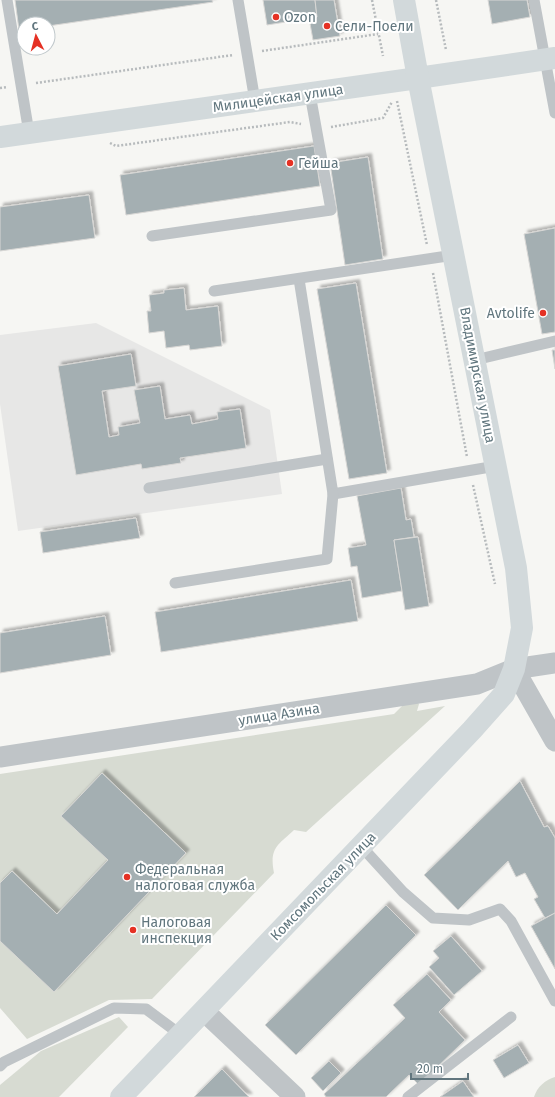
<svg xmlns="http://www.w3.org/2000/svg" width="555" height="1097" font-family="'Fira Sans',sans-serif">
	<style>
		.built { fill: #e7e7e6 }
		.green { fill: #d7dbd2 }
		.building { fill: #a4afb2; stroke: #d8d7d5; filter: url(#shadow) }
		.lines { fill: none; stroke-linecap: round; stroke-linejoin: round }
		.path { stroke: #b7bbbd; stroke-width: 2.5; stroke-dasharray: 2 2; stroke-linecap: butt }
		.lane { stroke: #bfc4c7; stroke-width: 11 }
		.street { stroke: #bfc4c7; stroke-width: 21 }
		.secondary { stroke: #d2d9db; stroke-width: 22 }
		.poi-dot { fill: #e53124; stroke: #fff; stroke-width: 1.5 }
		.labels { text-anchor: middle; stroke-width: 4; stroke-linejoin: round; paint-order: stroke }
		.poi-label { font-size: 14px; fill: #61767e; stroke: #fff; text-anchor: start }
		.street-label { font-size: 14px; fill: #61767e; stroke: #fff }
	</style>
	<defs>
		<filter id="shadow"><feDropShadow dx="3.5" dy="-3.5" stdDeviation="1" flood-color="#0004"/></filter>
	</defs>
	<rect width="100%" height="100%" fill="#f6f6f3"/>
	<polygon class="built" points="96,323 270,410 282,494 18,531 0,404 0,335"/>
	<g class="green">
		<path d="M408,700H416L419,704L417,711L445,706L306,832L294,830C278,845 269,848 274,873L152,999L109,1000L27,1039L0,1008V774L394,714Z"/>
		<polygon points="119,1017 128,1027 59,1097 0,1097 0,1085 41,1051"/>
		<path d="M555,1077V1097H534C537,1087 545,1080 555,1077Z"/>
	</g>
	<g class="building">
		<polygon points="15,0 212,0 213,2 48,26 48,24 24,24 24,29 19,30"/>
		<polygon points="263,0 315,0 317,17 267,25"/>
		<polygon points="315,0 334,0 340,36 313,40 309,18 317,17"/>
		<polygon points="488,0 527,0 530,17 492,24"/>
		<polygon points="314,146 320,186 126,215 120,175"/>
		<polygon points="368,157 383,259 345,265 330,163"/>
		<polygon points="89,195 95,238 0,251 0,207"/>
		<polygon points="555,228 555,332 542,334 524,234"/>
		<polygon points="356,283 387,473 349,479 317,289"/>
		<polygon points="184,288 186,310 218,306 222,346 190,350 189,345 166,348 164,331 149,333 147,311 151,311 149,295 164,293 164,290"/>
		<polygon points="552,350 555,350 555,369"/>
		<polygon points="131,354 136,386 102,391 109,437 119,435 118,427 140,423 134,390 160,386 165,419 190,415 192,424 218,419 217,412 240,409 246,448 180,458 181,463 142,469 141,464 76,475 58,366"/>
		<polygon points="401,488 406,520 411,519 414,537 394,540 402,591 362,598 357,566 351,567 348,548 366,545 357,496"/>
		<polygon points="136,518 140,538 43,553 40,532"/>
		<polygon points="418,537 429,606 405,610 394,540"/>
		<polygon points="351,580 358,621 161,652 155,612"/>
		<polygon points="105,616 111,655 0,673 0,633"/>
		<polygon points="102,773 186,853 54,992 0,941 0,883 12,871 57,914 108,860 61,816"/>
		<polygon points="520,781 544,827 548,826 555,838 555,913 545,918 534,899 538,897 525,873 516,877 508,861 458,910 424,875"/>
		<polygon points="386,905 416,935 296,1055 265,1025"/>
		<polygon points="555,913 555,969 531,926"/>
		<polygon points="451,936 482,971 454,995 429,967 439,958 433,951"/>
		<polygon points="427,974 451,1000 439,1012 465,1040 419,1085 409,1075 386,1097 326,1097 324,1094 405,1018 393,1005"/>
		<polygon points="518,1045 529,1063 504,1078 493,1060"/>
		<polygon points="329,1061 341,1073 323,1091 311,1078"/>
		<polygon points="222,1069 249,1097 194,1097"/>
		<polygon points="463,1081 474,1097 440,1097"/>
	</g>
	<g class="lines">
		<g class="path">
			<polyline points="372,0 383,56"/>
			<polyline points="436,0 446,50"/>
			<polyline points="262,51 378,34"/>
			<polyline points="36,83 233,55"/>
			<polyline points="0,88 7,87"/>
			<polyline points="397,101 427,245"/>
			<polyline points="331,127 383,118 392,102"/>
			<polyline points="110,143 116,146 290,122 301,124"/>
			<polyline points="433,273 467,457"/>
			<polyline points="473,485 495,584"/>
		</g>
		<g class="lane">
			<polyline points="7,0 29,133"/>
			<polyline points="238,0 255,101"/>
			<polyline points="534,0 555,113"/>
			<polyline points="152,236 331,210 310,94"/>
			<polyline points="299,279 333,494 496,466"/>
			<polyline points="214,291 454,255"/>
			<polyline points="475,360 555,341"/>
			<polyline points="149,488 327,459"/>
			<polyline points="175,583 327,559 333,494"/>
			<polyline points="361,846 403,892 433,918 469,920 500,909 511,921 555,1001"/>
			<polyline points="0,1066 4,1062 114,1008 146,1009 181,1035"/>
			<polyline points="408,1097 511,1017"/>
		</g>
		<g class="street">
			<polyline points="514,669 555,741"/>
			<polyline points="0,757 477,684 514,669 555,663"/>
			<polyline points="204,1011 295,1097"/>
		</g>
		<g class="secondary">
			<polyline points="0,137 418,78 555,58"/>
			<polyline points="121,1097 472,730 504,694 514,669 522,628 516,568 418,78 404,0"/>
		</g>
	</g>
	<g class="poi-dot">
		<circle cx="276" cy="17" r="4"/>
		<circle cx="327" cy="26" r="4"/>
		<circle cx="290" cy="163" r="4"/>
		<circle cx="543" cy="313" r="4"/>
		<circle cx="127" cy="877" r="4"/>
		<circle cx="133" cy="930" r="4"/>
	</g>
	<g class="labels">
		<g class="poi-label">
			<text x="284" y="22">Ozon</text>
			<text x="335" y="31">Сели-Поели</text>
			<text x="298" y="168">Гейша</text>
			<text x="535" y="318" text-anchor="end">Avtolife</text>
			<text x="135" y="874">Федеральная<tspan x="135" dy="16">налоговая служба</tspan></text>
			<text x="141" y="927">Налоговая<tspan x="141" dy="16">инспекция</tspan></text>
		</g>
		<g class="street-label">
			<text transform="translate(278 98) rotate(-8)" y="5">Милицейская улица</text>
			<text transform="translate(478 375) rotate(79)" y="5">Владимирская улица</text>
			<text transform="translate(279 714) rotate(-9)" y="5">улица Азина</text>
			<text transform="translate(323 886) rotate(-46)" y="5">Комсомольская улица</text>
		</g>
	</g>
	<g transform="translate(36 36) rotate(354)"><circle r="19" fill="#ffffff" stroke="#c0c8cb"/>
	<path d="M0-3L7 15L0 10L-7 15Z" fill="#e53124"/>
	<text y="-6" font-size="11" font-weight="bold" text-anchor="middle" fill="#61767e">С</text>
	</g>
	<path d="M411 1073v6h57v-6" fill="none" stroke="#61767e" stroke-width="2"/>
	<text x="417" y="1073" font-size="12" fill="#61767e" stroke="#ffffff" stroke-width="3" paint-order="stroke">20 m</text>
</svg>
